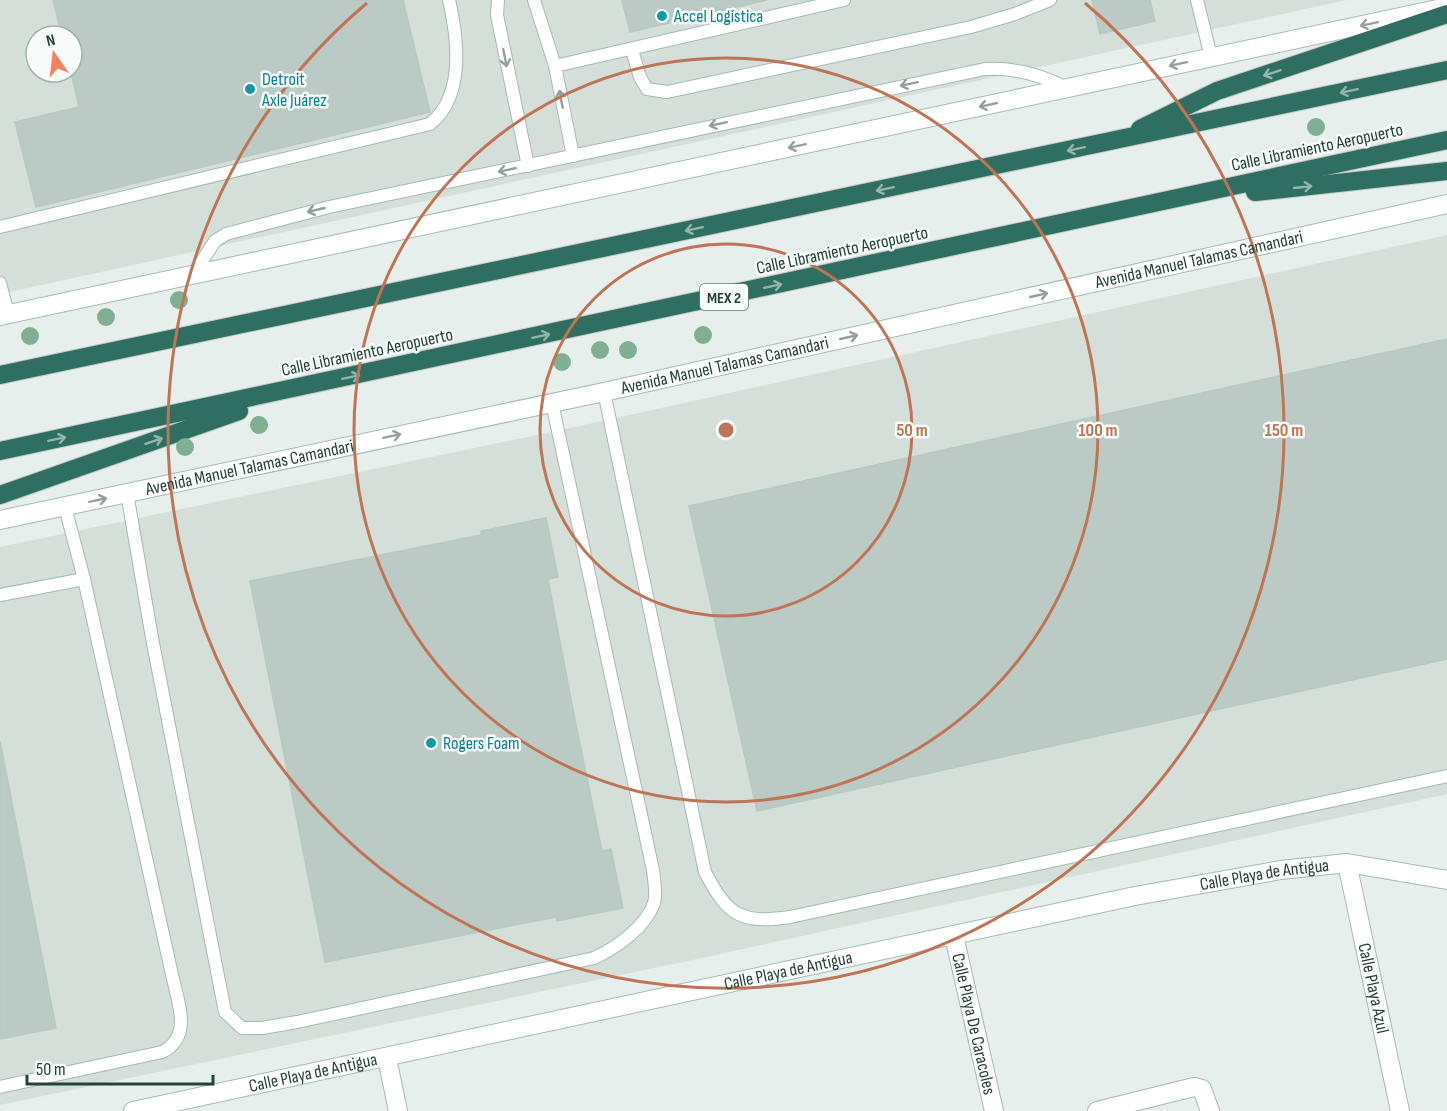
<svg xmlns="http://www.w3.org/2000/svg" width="1447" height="1111" font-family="'Sofia Sans Condensed',sans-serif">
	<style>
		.built { fill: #d4dfda; fill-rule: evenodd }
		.building { fill: #bbcac4; stroke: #b8c9c2; stroke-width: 1.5 }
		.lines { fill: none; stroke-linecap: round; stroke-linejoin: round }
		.lane-casing { stroke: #a8b8b2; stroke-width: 14 }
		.street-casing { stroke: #a8b8b2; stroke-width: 20 }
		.secondary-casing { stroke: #a4bbb3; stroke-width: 20 }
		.highway-casing { stroke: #c2cac8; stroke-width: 20 }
		.lane { stroke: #fff; stroke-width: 12 }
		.street { stroke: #fff; stroke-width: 18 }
		.secondary { stroke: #fff; stroke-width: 18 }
		.highway { stroke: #2f6f62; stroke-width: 18 }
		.tree { fill: #80af93 }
		.oneway { stroke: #92a09c }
		.oneway2 { stroke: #93b5ae }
		.ring { fill: none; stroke: #c07456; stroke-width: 3 }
		.culture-dot { fill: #0f9aa8; stroke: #f7fbf9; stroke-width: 2 }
		.labels { text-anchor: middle; stroke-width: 5; stroke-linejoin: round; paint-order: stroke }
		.shield { fill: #f7fbf9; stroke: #637a73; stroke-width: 1.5 }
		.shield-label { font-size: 16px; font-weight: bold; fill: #24423a }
		.culture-label { font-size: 18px; fill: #0d838f; stroke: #f7fbf9; text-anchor: start }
		.street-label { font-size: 18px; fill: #24423a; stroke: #f7fbf9 }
		.centre { fill: #c07456; stroke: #f7fbf9; stroke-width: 3 }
		.ring-label { font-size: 18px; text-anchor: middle; font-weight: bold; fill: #c07456; stroke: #f7fbf9; stroke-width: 5; stroke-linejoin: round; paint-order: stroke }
	</style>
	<rect width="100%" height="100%" fill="#e6efeb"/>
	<g class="built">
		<path d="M0,0H1347L0,294ZM36,36H72V72H36Z"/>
		<polygon points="1447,235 1447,794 702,958 0,1105 0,547 584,425"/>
	</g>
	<g class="building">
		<polygon points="53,0 403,0 430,112 36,207 15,122 79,107 71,72 72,36 62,36"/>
		<polygon points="622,0 767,0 630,32"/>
		<polygon points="1092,0 1150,0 1155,21 1100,34"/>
		<polygon points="1447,339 1447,659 757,811 689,506"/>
		<polygon points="546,518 558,577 548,579 574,715 602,851 611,849 623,908 557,921 556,917 325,962 250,581 481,535 481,531"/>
		<polygon points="0,741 56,1028 0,1039"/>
	</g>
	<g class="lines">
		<defs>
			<g id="lane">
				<polyline points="498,0 497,15 528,166"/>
				<polyline points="534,0 555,66 573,156"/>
				<polyline points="1197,0 1211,57"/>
				<polyline points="632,50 640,77 647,89 667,92 971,27 1015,14 1050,0"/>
				<polyline points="555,66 844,0"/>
				<path d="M0,227L430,124C465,96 458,39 449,0"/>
				<path d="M193,275L215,241L226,234L329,207L985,69C1015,67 1041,75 1067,88"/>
				<polyline points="0,283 8,314"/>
				<path d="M604,392L705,872C728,916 741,924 790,917L1447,776"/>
				<path d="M127,493L152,638L225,1012L242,1028H262L297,1022L594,958C616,948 646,927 654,903C657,893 654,881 653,870L552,403"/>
				<polyline points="0,595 84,579"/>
				<path d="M0,1087L162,1052C192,1037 179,1005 173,979L84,579L65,507"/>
			</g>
			<g id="street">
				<path id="s1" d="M1347,863L1400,1111"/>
				<path id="s2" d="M954,936L994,1111"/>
				<polyline points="387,1058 398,1111"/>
				<polyline points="1097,1111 1194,1087 1202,1089 1210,1111"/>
			</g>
			<g id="secondary">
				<polyline points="0,316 1447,7"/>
				<path id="s3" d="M0,520L604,392L1447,204"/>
				<path id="s4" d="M133,1111L1135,896L1281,870L1347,863L1447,880"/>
			</g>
			<g id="highway">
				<polyline points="1140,129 1217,91 1447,14"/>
				<polyline points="1255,192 1447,171"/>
				<polyline points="0,375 1447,70"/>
				<polyline points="0,451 1447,140"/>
				<polyline points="0,495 239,411"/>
			</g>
		</defs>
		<use href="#lane" class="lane-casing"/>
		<use href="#street" class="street-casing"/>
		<use href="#secondary" class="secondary-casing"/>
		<use href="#highway" class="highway-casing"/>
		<use href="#lane" class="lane"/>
		<use href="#street" class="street"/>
		<use href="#secondary" class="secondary"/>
		<use href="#highway" class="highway"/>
	</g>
	<g class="tree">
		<circle cx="1316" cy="127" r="9"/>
		<circle cx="179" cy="300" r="9"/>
		<circle cx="106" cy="317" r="9"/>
		<circle cx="703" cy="335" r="9"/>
		<circle cx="30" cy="336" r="9"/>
		<circle cx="600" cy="350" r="9"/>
		<circle cx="628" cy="350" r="9"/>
		<circle cx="562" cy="362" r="9"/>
		<circle cx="259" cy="425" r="9"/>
		<circle cx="185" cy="447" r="9"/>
	</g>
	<defs><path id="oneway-shaft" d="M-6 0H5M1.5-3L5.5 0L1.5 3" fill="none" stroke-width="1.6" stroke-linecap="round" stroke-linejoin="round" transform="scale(1.5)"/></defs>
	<g class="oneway">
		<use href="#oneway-shaft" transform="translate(1369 24) rotate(168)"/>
		<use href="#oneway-shaft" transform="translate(505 58) rotate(79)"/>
		<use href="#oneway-shaft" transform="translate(1178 64) rotate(168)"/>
		<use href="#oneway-shaft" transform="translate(909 84) rotate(168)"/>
		<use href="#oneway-shaft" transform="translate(561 99) rotate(-101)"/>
		<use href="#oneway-shaft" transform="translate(988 105) rotate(168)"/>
		<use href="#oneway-shaft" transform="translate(718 124) rotate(168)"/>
		<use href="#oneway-shaft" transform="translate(797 146) rotate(168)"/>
		<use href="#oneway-shaft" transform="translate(507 170) rotate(168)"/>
		<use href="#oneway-shaft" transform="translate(316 210) rotate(167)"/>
		<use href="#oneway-shaft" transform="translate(1039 295) rotate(-13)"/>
		<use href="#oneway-shaft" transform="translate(849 337) rotate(-13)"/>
		<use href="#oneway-shaft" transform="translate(392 436) rotate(-12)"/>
		<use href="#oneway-shaft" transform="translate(98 500) rotate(-12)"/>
	</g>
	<g class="oneway2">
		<use href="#oneway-shaft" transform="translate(1272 73) rotate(161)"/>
		<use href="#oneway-shaft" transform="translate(1349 91) rotate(168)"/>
		<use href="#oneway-shaft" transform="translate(1076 149) rotate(168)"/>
		<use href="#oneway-shaft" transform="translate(1303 187) rotate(-6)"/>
		<use href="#oneway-shaft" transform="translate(885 189) rotate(168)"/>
		<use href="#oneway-shaft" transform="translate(694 229) rotate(168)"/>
		<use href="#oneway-shaft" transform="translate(773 286) rotate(-12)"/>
		<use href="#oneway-shaft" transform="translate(541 336) rotate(-12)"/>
		<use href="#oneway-shaft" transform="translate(351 377) rotate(-12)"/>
		<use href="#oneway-shaft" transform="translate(57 439) rotate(-12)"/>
		<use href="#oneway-shaft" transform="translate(154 441) rotate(-19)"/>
	</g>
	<g class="ring">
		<circle cx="726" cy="430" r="186"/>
		<circle cx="726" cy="430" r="372"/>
		<path d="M1085 3A558 558 0 1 1 367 3"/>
	</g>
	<g class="culture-dot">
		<circle cx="662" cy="16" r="6"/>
		<circle cx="250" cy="89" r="6"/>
		<circle cx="431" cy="743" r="6"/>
	</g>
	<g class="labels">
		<rect class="shield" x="700" y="284" width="48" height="26" rx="4.5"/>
		<g class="shield-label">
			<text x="724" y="303">MEX 2</text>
		</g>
		<g class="culture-label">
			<text x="674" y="22">Accel Logística</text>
			<text x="262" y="85">Detroit<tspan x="262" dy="21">Axle Juárez</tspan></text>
			<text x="443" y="749">Rogers Foam</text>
		</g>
		<g class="street-label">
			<text transform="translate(1317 147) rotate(-12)" y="6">Calle Libramiento Aeropuerto</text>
			<text transform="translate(842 250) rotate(-12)" y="6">Calle Libramiento Aeropuerto</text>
			<text dy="6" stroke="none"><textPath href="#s3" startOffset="1227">Avenida Manuel Talamas Camandari</textPath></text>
			<text transform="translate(367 352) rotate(-12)" y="6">Calle Libramiento Aeropuerto</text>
			<text dy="6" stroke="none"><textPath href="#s3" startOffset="741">Avenida Manuel Talamas Camandari</textPath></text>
			<text dy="6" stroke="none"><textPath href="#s3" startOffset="255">Avenida Manuel Talamas Camandari</textPath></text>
			<text dy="6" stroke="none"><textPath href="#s4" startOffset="1156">Calle Playa de Antigua</textPath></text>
			<text dy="6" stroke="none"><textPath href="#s4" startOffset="670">Calle Playa de Antigua</textPath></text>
			<text dy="6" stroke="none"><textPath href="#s1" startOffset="128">Calle Playa Azul</textPath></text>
			<text dy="6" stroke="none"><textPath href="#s2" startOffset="90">Calle Playa De Caracoles</textPath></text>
			<text dy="6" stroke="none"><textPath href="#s4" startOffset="184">Calle Playa de Antigua</textPath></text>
		</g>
	</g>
	<circle cx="726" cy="430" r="9" class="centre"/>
	<g class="ring-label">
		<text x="912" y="436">50 m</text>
		<text x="1098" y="436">100 m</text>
		<text x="1284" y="436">150 m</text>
	</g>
	<g transform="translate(54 54) rotate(346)"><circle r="28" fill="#f7fbf9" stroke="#a3b1ad" stroke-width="1.5"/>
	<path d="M0-4.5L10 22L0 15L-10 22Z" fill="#f4845f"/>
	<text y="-9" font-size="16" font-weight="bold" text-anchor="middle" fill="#24423a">N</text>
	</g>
	<path d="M27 1075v9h186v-9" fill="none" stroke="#24423a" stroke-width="3"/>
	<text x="36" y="1075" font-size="18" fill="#24423a" stroke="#f7fbf9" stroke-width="4.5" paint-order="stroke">50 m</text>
</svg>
